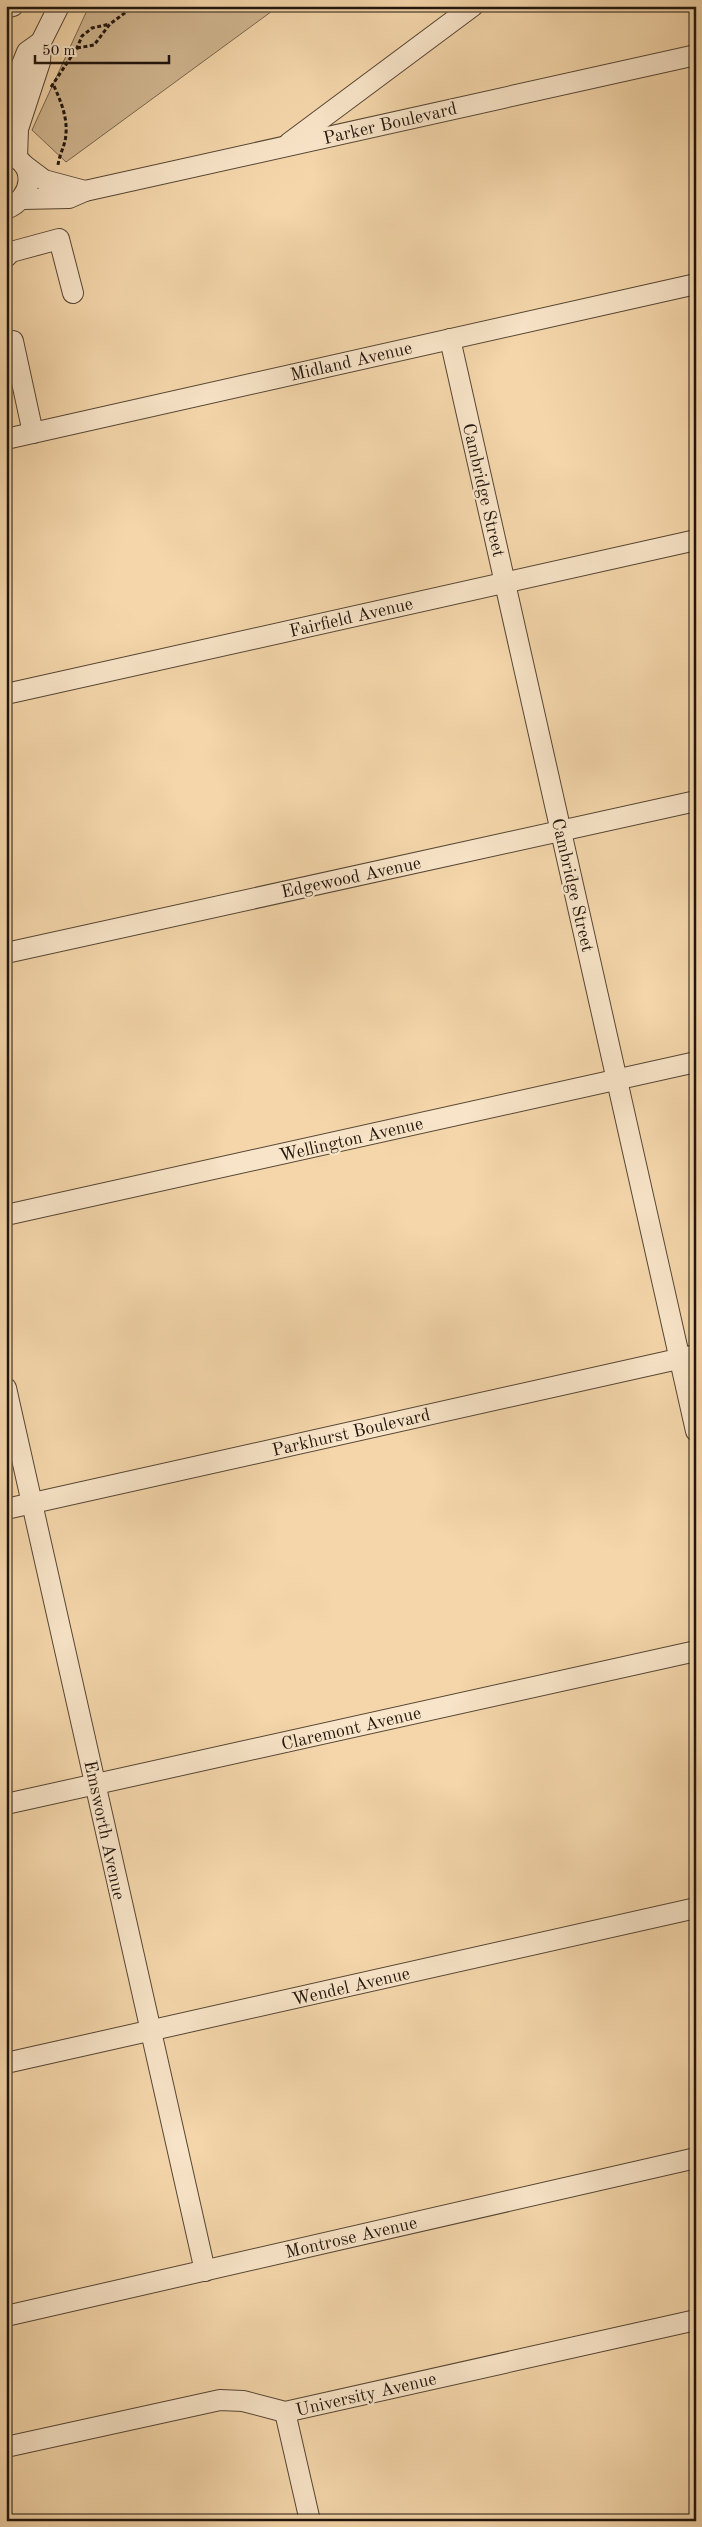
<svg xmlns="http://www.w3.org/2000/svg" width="702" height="2527" font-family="'Old Standard TT',serif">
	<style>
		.green { fill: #d0b58f; stroke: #78664e }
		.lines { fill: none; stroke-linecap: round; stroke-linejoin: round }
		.minor-casing { stroke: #564634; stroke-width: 22 }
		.path { stroke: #21160d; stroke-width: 3; stroke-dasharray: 4 2.5; stroke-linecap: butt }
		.minor { stroke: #f8e4c8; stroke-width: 20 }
		.labels { text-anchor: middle; stroke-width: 4.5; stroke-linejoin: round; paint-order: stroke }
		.street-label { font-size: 18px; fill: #21160d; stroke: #f8e4c8 }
	</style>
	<rect width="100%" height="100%" fill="#f4d6aa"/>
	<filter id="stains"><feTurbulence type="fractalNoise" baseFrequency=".004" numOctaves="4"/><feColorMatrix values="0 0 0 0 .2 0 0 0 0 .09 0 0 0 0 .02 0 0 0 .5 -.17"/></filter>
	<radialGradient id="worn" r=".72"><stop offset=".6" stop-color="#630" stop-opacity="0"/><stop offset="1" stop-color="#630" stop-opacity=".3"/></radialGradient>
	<polygon class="green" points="89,6 279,6 66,162 32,130"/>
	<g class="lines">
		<defs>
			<g id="minor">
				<polyline points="6,8 13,6"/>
				<polyline points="6,116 16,79 27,52 41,42"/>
				<polyline points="289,143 473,6"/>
				<path d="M6,154C38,162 34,198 6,209"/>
				<polyline points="17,158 18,129 40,62 41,42 59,6"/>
				<polyline points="24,165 44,180 85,191"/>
				<polyline points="22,199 69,198 85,191 696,55"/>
				<polyline points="6,257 11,252 59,239 73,293"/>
				<polyline points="450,339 696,1431"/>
				<polyline points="13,341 33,433"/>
				<polyline points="6,439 696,284"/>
				<polyline points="6,694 696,540"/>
				<polyline points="6,953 696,801"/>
				<polyline points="6,1215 696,1062"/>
				<polyline points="6,1388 205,2271"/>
				<polyline points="6,1509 696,1355"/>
				<polyline points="6,1804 696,1651"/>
				<polyline points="6,2063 696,1908"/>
				<polyline points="6,2316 696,2158"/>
				<polyline points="285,2412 310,2521"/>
				<polyline points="6,2447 220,2400 243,2401 285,2412 696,2320"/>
			</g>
		</defs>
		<use href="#minor" class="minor-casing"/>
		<g class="path">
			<polyline points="77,48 94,45 110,24 134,6"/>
			<path d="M54,86C62,104 69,121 65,141C63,149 59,157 58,165"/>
			<polyline points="51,87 77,48 82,36 92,28 110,24"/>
		</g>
		<use href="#minor" class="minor"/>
	</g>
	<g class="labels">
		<g class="street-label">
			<text transform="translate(390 123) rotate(-13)" y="6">Parker Boulevard</text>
			<text transform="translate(351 361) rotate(-13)" y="6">Midland Avenue</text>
			<text transform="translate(484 490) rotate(77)" y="6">Cambridge Street</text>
			<text transform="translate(351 617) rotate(-13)" y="6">Fairfield Avenue</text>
			<text transform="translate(351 877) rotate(-12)" y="6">Edgewood Avenue</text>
			<text transform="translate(573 885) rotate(77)" y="6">Cambridge Street</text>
			<text transform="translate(351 1139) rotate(-13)" y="6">Wellington Avenue</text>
			<text transform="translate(351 1432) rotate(-13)" y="6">Parkhurst Boulevard</text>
			<text transform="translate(351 1728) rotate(-13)" y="6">Claremont Avenue</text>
			<text transform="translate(105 1830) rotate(78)" y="6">Emsworth Avenue</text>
			<text transform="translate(351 1986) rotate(-13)" y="6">Wendel Avenue</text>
			<text transform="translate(351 2237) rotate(-13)" y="6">Montrose Avenue</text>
			<text transform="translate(366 2394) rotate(-13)" y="6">University Avenue</text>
		</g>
	</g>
	<rect width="702" height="2527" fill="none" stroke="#f4d6aa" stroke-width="25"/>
	<rect x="8" y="8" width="687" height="2512" fill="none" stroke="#21160d" stroke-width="2.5"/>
	<rect x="12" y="12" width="677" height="2502" fill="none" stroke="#21160d"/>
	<path d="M35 55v8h134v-8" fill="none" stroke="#21160d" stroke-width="2.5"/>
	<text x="42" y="55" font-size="15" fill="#21160d" stroke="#f8e4c8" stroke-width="4" paint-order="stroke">50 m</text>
	<rect width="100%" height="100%" filter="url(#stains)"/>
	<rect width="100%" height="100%" fill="url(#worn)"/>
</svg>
